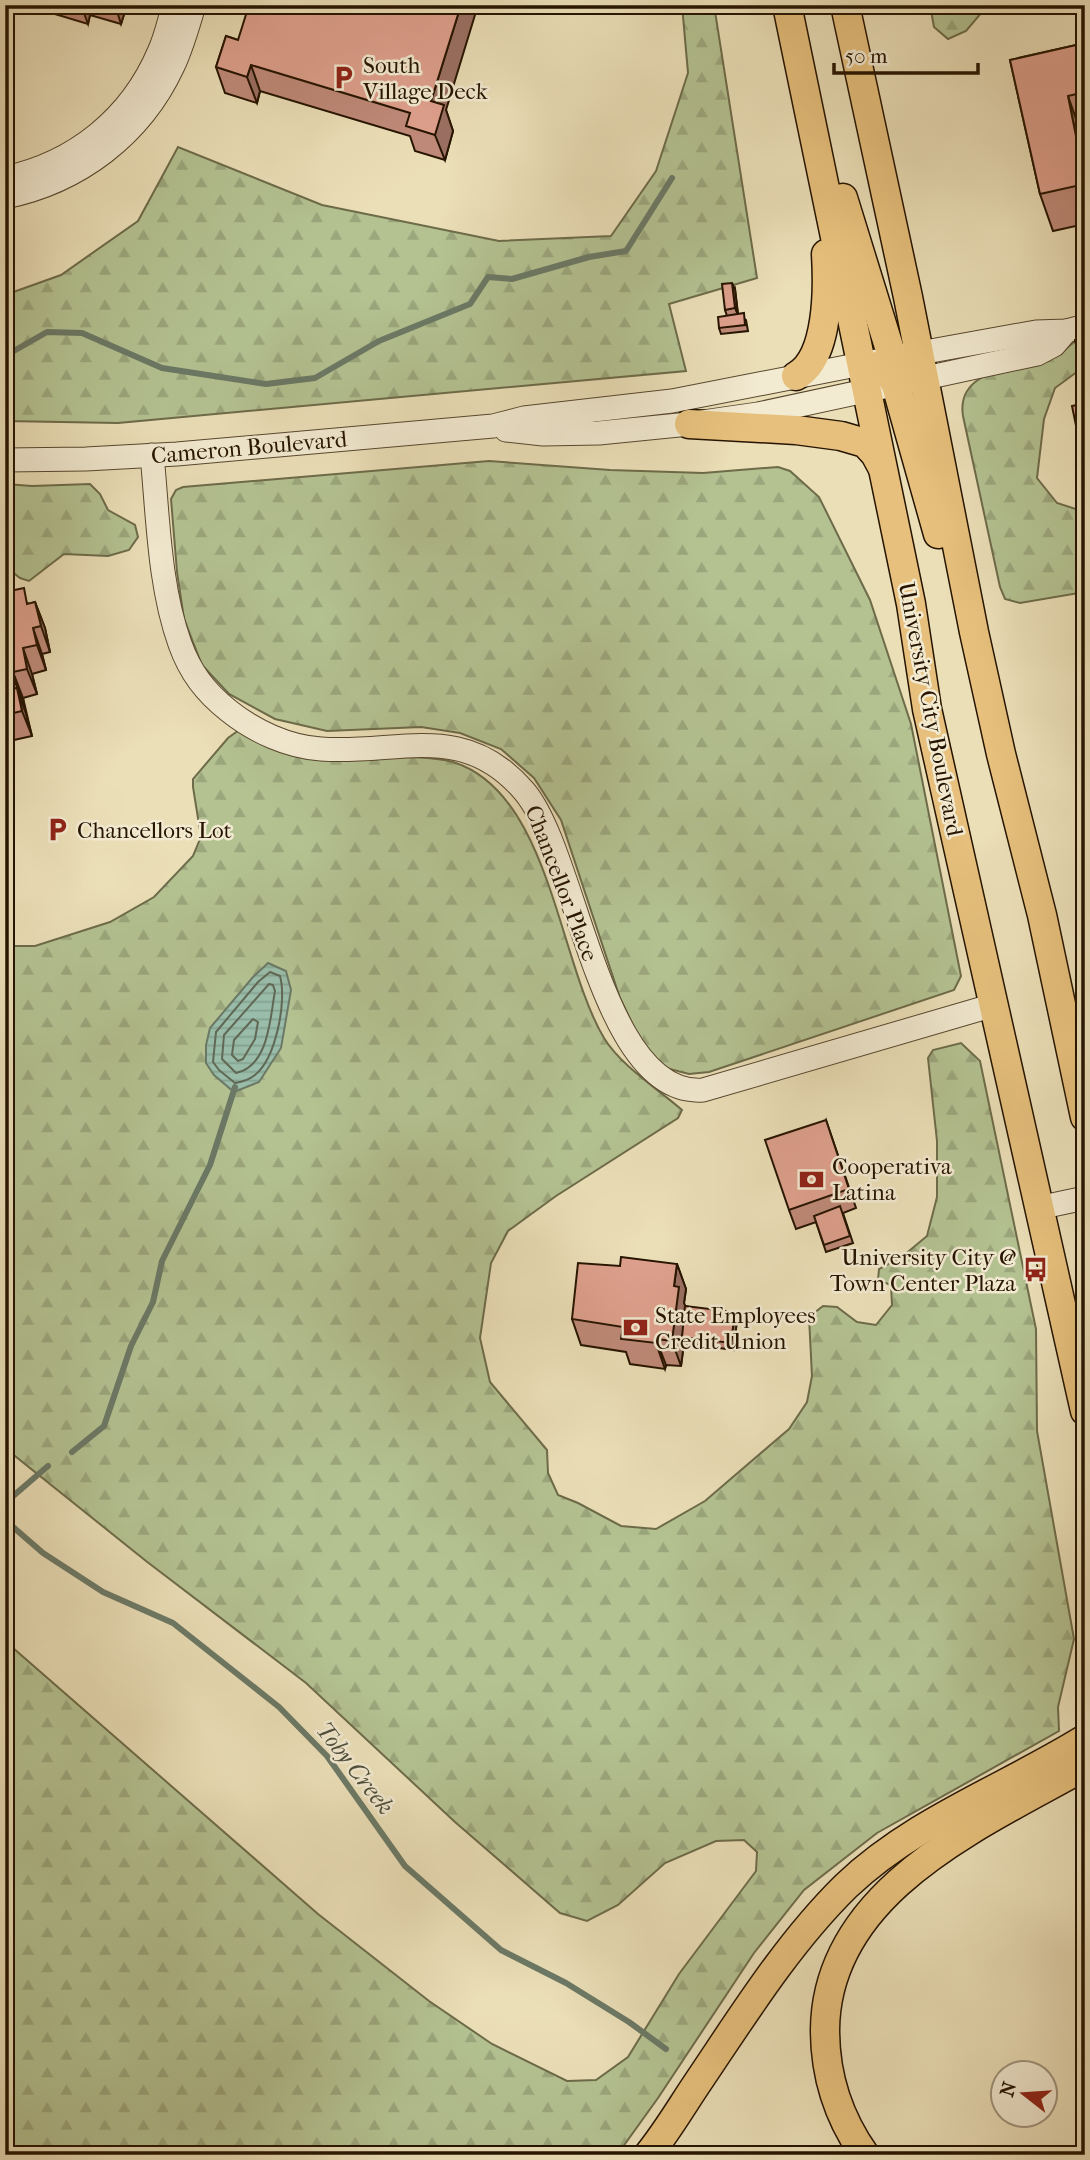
<svg xmlns="http://www.w3.org/2000/svg" width="1090" height="2160" font-family="'IM FELL French Canon',serif">
	<style>
		.forest { fill: url(#forest-firs); stroke: #6d6b49; stroke-width: 2 }
		.water { fill: url(#water-rules); stroke: #6b7966; stroke-width: 2 }
		.lines { fill: none; stroke-linecap: round; stroke-linejoin: round }
		.shore { stroke: #606855; stroke-width: 2 }
		.stream { stroke: #6b7966; stroke-width: 6 }
		.minor-casing { stroke: #57472e; stroke-width: 25 }
		.major-casing { stroke: #261400; stroke-width: 31 }
		.minor { stroke: #f2ead1; stroke-width: 23 }
		.major { stroke: #e6c07c; stroke-width: 28 }
		.wall { fill: #bf8a79; stroke: #261400; stroke-width: 2 }
		.shaded-wall { fill: #9b7063; stroke: #261400; stroke-width: 2 }
		.building { fill: #dea08d; stroke: #261400; stroke-width: 2 }
		.labels { text-anchor: middle; stroke-width: 5; stroke-linejoin: round; paint-order: stroke }
		.poi-label { font-size: 23px; fill: #261400; stroke: #f2ead1; text-anchor: start }
		.street-label { font-size: 23px; fill: #261400; stroke: #f2ead1 }
		.water-label { font-size: 24px; font-style: italic; fill: #4e4f3c; stroke: #f2ead1 }
	</style>
	<defs>
		<pattern id="forest-firs" width="22" height="20" patternUnits="userSpaceOnUse" patternTransform="scale(1.75)"><rect width="22" height="20" fill="#b4c292"/><path d="M5 1l3.5 6h-7zM16 11l3.5 6h-7z" fill="#9ba67c"/></pattern>
		<pattern id="water-rules" width="6" height="5" patternUnits="userSpaceOnUse" patternTransform="scale(1.75)"><rect width="6" height="5" fill="#99bdaa"/><path d="M0 2.5h6" fill="none" stroke="#84a290"/></pattern>
	</defs>
	<rect width="100%" height="100%" fill="#ebdfb8"/>
	<filter id="stains"><feTurbulence type="fractalNoise" baseFrequency=".00286" numOctaves="4"/><feColorMatrix values="0 0 0 0 .2 0 0 0 0 .09 0 0 0 0 .02 0 0 0 .5 -.17"/></filter>
	<radialGradient id="worn" r=".72"><stop offset=".6" stop-color="#630" stop-opacity="0"/><stop offset="1" stop-color="#630" stop-opacity=".3"/></radialGradient>
	<g class="forest">
		<polygon points="682,5 714,5 757,278 669,304 686,371 118,423 5,421 5,295 61,275 138,221 178,147 322,205 499,241 611,236 656,171 688,73"/>
		<polygon points="930,5 988,5 966,31 948,39 934,27"/>
		<path d="M1075,341L1085,366L1055,388L1044,419L1037,478L1057,503L1085,512V592L1020,603L1005,599L1000,587L963,416C955,365 1026,369 1058,354C1064,351 1070,345 1075,341Z"/>
		<polygon points="489,461 610,470 703,473 778,467 790,471 819,497 870,600 911,724 961,976 954,990 709,1072 689,1074 666,1068 644,1048 620,998 561,820 534,778 501,749 460,733 421,727 327,731 275,719 229,694 202,665 184,619 177,572 171,499 176,490 183,487"/>
		<polygon points="5,484 32,486 90,484 100,494 108,510 135,525 138,537 129,550 108,556 64,554 29,581 20,578 5,566"/>
		<path d="M239,730C261,737 284,743 306,749C316,752 326,756 337,757C371,759 421,753 453,762C550,792 558,961 604,1038C621,1066 658,1089 682,1110L678,1118L556,1196L508,1231L491,1263L480,1338L490,1382L547,1450L548,1473L558,1495L578,1503L621,1526L656,1529L705,1501L789,1429L807,1402L812,1376L809,1317L823,1306L837,1307L857,1322L876,1325L892,1305L891,1285L878,1280L879,1269L903,1256L927,1236L937,1197V1141L928,1058L933,1050L961,1043L980,1061L1036,1329L1037,1431L1074,1639L1058,1707L1059,1731L877,1833L804,1890L754,1953L658,2098L617,2155H5V1641L318,1914L429,2001L492,2044L567,2081L596,2080L628,2057L679,1974L756,1871L757,1852L744,1840L716,1841L665,1863L618,1905L587,1921L560,1913L455,1822L306,1683L146,1561L5,1448V946H35L110,922L154,897L193,856L201,837L193,787V779L228,738Z"/>
	</g>
	<polygon class="water" points="268,963 286,971 291,990 281,1048 259,1082 234,1092 214,1075 206,1063 206,1045 210,1028 253,977"/>
	<g class="lines">
		<g class="shore">
			<path d="M270,972L280,976C287,1001 276,1058 255,1075C250,1079 241,1082 235,1083L219,1070L213,1062L216,1032L258,982Z"/>
			<path d="M269,984L273,985L275,991C270,1018 269,1066 236,1073L222,1059L224,1035Z"/>
			<polygon points="253,1019 258,1022 255,1039 243,1059 238,1061 232,1055 234,1040"/>
		</g>
		<g class="stream">
			<polyline points="5,356 47,332 82,333 162,368 266,384 315,378 379,341 470,304 488,277 512,279 589,257 626,251 672,178"/>
			<polyline points="72,1452 104,1426 131,1346 153,1302 162,1261 210,1165 235,1087"/>
			<polyline points="5,1503 48,1466"/>
			<polyline points="5,1520 43,1553 103,1592 173,1623 279,1707 327,1756 405,1866 501,1950 566,1983 629,2022 666,2049"/>
		</g>
		<defs>
			<g id="minor">
				<path d="M5,178C75,163 131,118 159,52C166,37 169,21 174,5"/>
				<path d="M5,197C79,182 141,135 173,66C182,47 188,26 194,5"/>
				<polyline points="506,430 543,434 599,433 689,424 758,414 1037,354 1054,345 1066,331"/>
				<path d="M152,455C158,516 159,586 180,644C190,672 205,692 229,711C254,731 288,747 321,749C398,755 463,720 524,791C577,852 600,1098 703,1090L994,1005"/>
				<polyline points="5,460 86,459 177,454 493,426 524,418 672,401 892,358 1036,332 1066,331 1085,326"/>
				<polyline points="1038,1208 1085,1198"/>
			</g>
			<g id="major">
				<polyline points="787,5 911,604 927,709 1085,1411"/>
				<polyline points="845,5 908,297 974,632 1001,754 1042,915 1085,1117"/>
				<polyline points="843,198 894,363 903,375 924,379"/>
				<polyline points="877,366 890,375 896,385 938,534"/>
				<path d="M796,376C829,358 828,287 826,254"/>
				<polyline points="689,424 796,430 841,436 865,443 875,454 882,467"/>
				<path d="M648,2155C666,2133 680,2109 696,2085C742,2017 787,1944 846,1886C914,1821 1006,1788 1085,1739"/>
				<path d="M865,2155C838,2117 825,2077 825,2030C826,1890 981,1825 1085,1766"/>
			</g>
		</defs>
		<use href="#minor" class="minor-casing"/>
		<use href="#major" class="major-casing"/>
		<use href="#minor" class="minor"/>
		<use href="#major" class="major"/>
	</g>
	<g class="wall">
		<polygon points="25,5 127,5 121,24 90,15 88,24"/>
		<polygon points="226,36 446,110 453,131 445,160 415,151 410,136 260,91 257,103 225,93 216,67"/>
		<polygon points="1085,43 1085,132 1081,133 1081,135 1085,134 1085,224 1053,231 1040,194 1010,60"/>
		<polygon points="735,289 738,314 746,320 748,331 721,334 719,328 727,316 725,310"/>
		<polygon points="1085,403 1085,461 1081,450"/>
		<polygon points="5,576 11,591 29,604 35,602 45,628 50,652 42,654 46,670 32,674 37,694 23,698 32,736 5,742"/>
		<polygon points="826,1120 856,1208 843,1213 853,1243 826,1252 816,1222 796,1229 789,1210"/>
		<polygon points="677,1264 686,1289 684,1303 685,1306 737,1318 734,1350 684,1343 681,1366 666,1365 665,1369 630,1364 626,1352 581,1345 572,1319 620,1266"/>
	</g>
	<g class="shaded-wall">
		<polygon points="81,5 87,5 90,15 88,24"/>
		<polygon points="115,5 127,5 121,24"/>
		<polygon points="461,5 478,5 446,110 453,131 445,160 435,135 431,101"/>
		<polygon points="251,65 260,91 257,103 247,77"/>
		<polygon points="1068,96 1081,133 1085,151 1076,136"/>
		<polygon points="732,283 735,289 738,315 735,308"/>
		<polygon points="5,576 11,592 5,599"/>
		<polygon points="35,602 45,628 50,652 41,626"/>
		<polygon points="33,628 42,654 46,670 37,645"/>
		<polygon points="23,648 32,674 37,694 27,669"/>
		<polygon points="13,672 23,698 25,709 16,684"/>
		<polygon points="17,688 26,714 32,736 22,711"/>
		<polygon points="677,1264 686,1289 684,1303 688,1313 682,1337 684,1343 681,1366 672,1341 674,1286"/>
		<polygon points="735,1312 737,1318 734,1350 731,1343"/>
		<polygon points="656,1339 666,1365 665,1369 656,1343"/>
	</g>
	<g class="building">
		<polygon points="249,5 461,5 431,101 444,105 435,135 406,126 410,113 251,65 247,77 216,67 226,36 238,40"/>
		<polygon points="1085,43 1085,92 1068,96 1076,136 1085,134 1085,184 1040,194 1010,60"/>
		<polygon points="732,283 735,308 725,310 722,284"/>
		<polygon points="744,313 745,325 719,328 718,317"/>
		<polygon points="1085,338 1085,387 1075,340"/>
		<polygon points="1085,403 1085,449 1081,450 1072,406"/>
		<polygon points="24,588 27,604 35,602 41,626 33,628 37,645 23,648 27,669 13,672 16,684 10,685 11,689 17,688 22,711 5,715 5,592"/>
		<polygon points="826,1120 849,1189 789,1210 765,1140"/>
		<polygon points="840,1206 850,1236 824,1245 814,1216"/>
		<polygon points="621,1257 677,1264 674,1286 679,1287 672,1341 656,1339 656,1343 621,1339 623,1327 572,1319 578,1263 620,1266"/>
		<polygon points="685,1306 735,1312 731,1343 682,1337"/>
	</g>
	<defs>
		<symbol id="parking-bare" viewBox="-9 -9 18 18"><path d="M-3.5-5.5H1a3.5 3.5 0 0 1 0 7H-1V5.5H-3.5ZM-1-3.4V-.6H.8a1.4 1.4 0 0 0 0-2.8Z" fill="#8f2418" stroke="#f2ead1" stroke-width="2.5" paint-order="stroke"/></symbol>
		<symbol id="bank-bare" viewBox="-9 -9 18 18"><path d="M-6-4H6V4H-6ZM0-2.3a2.3 2.3 0 1 0 0 4.6a2.3 2.3 0 1 0 0-4.6Z" fill="#8f2418" stroke="#f2ead1" stroke-width="2.5" paint-order="stroke"/></symbol>
		<symbol id="bus-bare" viewBox="-9 -9 18 18"><path d="M-5-6H5V4H4V6H2V4H-2V6H-4V4H-5ZM-3.5-4V0h7V-4ZM-3.5 1.2v1.5H-2V1.2ZM2 1.2v1.5H3.5V1.2Z" fill="#8f2418" stroke="#f2ead1" stroke-width="2.5" paint-order="stroke"/></symbol>
	</defs>
	<g fill-rule="evenodd">
		<use href="#parking-bare" x="326" y="60" width="35" height="35"/>
		<use href="#parking-bare" x="40" y="812" width="35" height="35"/>
		<use href="#bank-bare" x="794" y="1162" width="35" height="35"/>
		<use href="#bus-bare" x="1018" y="1252" width="35" height="35"/>
		<use href="#bank-bare" x="618" y="1310" width="35" height="35"/>
	</g>
	<g class="labels">
		<g class="poi-label">
			<text x="363" y="73">South<tspan x="363" dy="26">Village Deck</tspan></text>
			<text x="77" y="838">Chancellors Lot</text>
			<text x="832" y="1174">Cooperativa<tspan x="832" dy="26">Latina</tspan></text>
			<text x="1016" y="1265" text-anchor="end">University City @<tspan x="1016" dy="26">Town Center Plaza</tspan></text>
			<text x="655" y="1323">State Employees<tspan x="655" dy="26">Credit Union</tspan></text>
		</g>
		<g class="street-label">
			<text transform="translate(249 447) rotate(-5)" y="8">Cameron Boulevard</text>
			<text transform="translate(931 709) rotate(79)" y="8">University City Boulevard</text>
			<text transform="translate(562 883) rotate(69)" y="8">Chancellor Place</text>
		</g>
		<g class="water-label">
			<text transform="translate(355 1768) rotate(52)" y="8">Toby Creek</text>
		</g>
	</g>
	<rect width="1090" height="2160" fill="none" stroke="#ebdfb8" stroke-width="28"/>
	<rect x="7" y="7" width="1076" height="2146" fill="none" stroke="#261400" stroke-width="3.5"/>
	<rect x="14" y="14" width="1062" height="2132" fill="none" stroke="#261400" stroke-width="2"/>
	<g transform="translate(1024 2094) rotate(287)"><circle r="33" fill="#f2ead1" stroke="#a0947d" stroke-width="2"/>
	<path d="M0-5L12 26L0 18L-12 26Z" fill="#8f2418"/>
	<text y="-10" font-size="19" font-weight="bold" text-anchor="middle" fill="#261400">N</text>
	</g>
	<path d="M834 63v10h144v-10" fill="none" stroke="#261400" stroke-width="3.5"/>
	<text x="845" y="63" font-size="21" fill="#261400" stroke="#f2ead1" stroke-width="5" paint-order="stroke">50 m</text>
	<rect width="100%" height="100%" filter="url(#stains)"/>
	<rect width="100%" height="100%" fill="url(#worn)"/>
</svg>
